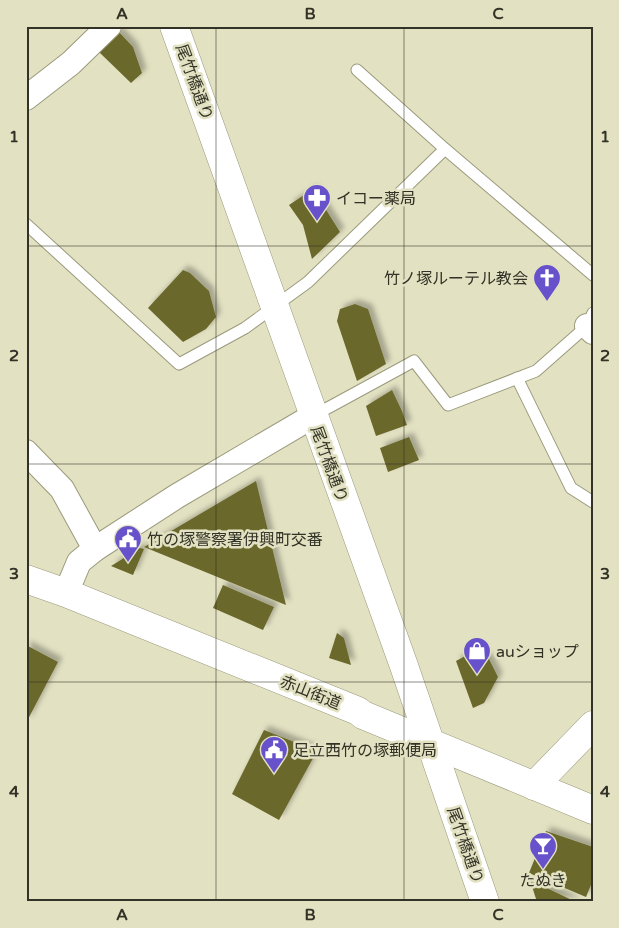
<svg xmlns="http://www.w3.org/2000/svg" width="619" height="928" font-family="'Varela Round','Noto Sans JP',sans-serif">
	<style>
		.building { fill: #6a672b; filter: url(#shadow) }
		.lines { fill: none; stroke-linecap: round; stroke-linejoin: round }
		.lane-casing { stroke: #9b9a7c; stroke-width: 13 }
		.street-casing { stroke: #9b9a7c; stroke-width: 26 }
		.secondary-casing { stroke: #9b9a7c; stroke-width: 29 }
		.lane { stroke: #fff; stroke-width: 11 }
		.street { stroke: #fff; stroke-width: 24 }
		.secondary { stroke: #fff; stroke-width: 28 }
		.grid { fill: none; stroke: #323226; stroke-width: 1; stroke-opacity: 0.55 }
		.labels { text-anchor: middle; stroke-width: 5; stroke-linejoin: round; paint-order: stroke }
		.street-label { font-size: 16px; fill: #323226; stroke: #e2e1c2 }
		.poi-label { font-size: 16px; fill: #323226; stroke: #e2e1c2; text-anchor: start }
		.neatline { fill: none; stroke: #323226; stroke-width: 2 }
		.grid-label { font-size: 16px; text-anchor: middle; font-weight: bold; fill: #323226 }
	</style>
	<defs>
		<filter id="shadow"><feDropShadow dx="4.5" dy="-4.5" stdDeviation="2.5" flood-color="#0004"/></filter>
	</defs>
	<rect width="100%" height="100%" fill="#e2e1c2"/>
	<g class="building">
		<polygon points="118,31 133,47 142,73 131,83 99,52"/>
		<polygon points="313,189 340,232 312,259 303,225 289,205"/>
		<polygon points="183,270 190,273 209,291 216,317 206,329 183,342 148,308"/>
		<polygon points="355,304 368,309 386,364 357,381 337,321 340,309"/>
		<polygon points="392,390 402,411 407,425 376,436 366,406"/>
		<polygon points="409,437 419,460 388,472 380,448"/>
		<polygon points="256,481 286,605 144,547"/>
		<polygon points="140,548 144,549 133,575 111,566"/>
		<polygon points="223,585 274,607 263,630 213,608"/>
		<polygon points="337,633 344,638 351,665 329,658"/>
		<polygon points="26,645 58,662 26,723"/>
		<polygon points="467,655 489,659 498,677 484,703 473,708 456,661"/>
		<polygon points="264,730 317,751 279,820 232,794"/>
		<polygon points="546,831 593,847 593,880 586,897 529,873"/>
		<polygon points="530,880 576,902 537,902"/>
	</g>
	<g class="lines">
		<defs>
			<g id="lane">
				<polyline points="357,70 445,149 593,275"/>
				<polyline points="26,224 179,364 245,328 308,282 445,149"/>
				<polyline points="517,378 571,488 593,502"/>
				<polyline points="313,416 414,361 448,405 536,371 587,326 593,313"/>
			</g>
			<g id="street">
				<polyline points="26,98 71,63 109,26"/>
				<polyline points="587,326 593,332"/>
				<polyline points="26,452 62,489 95,549"/>
				<polyline points="66,593 79,562 95,549 177,496 313,416"/>
			</g>
			<g id="secondary">
				<polyline points="174,26 404,666 485,902"/>
				<polyline points="26,579 66,593 358,711 363,715 593,810"/>
				<polyline points="534,786 593,725"/>
			</g>
		</defs>
		<use href="#lane" class="lane-casing"/>
		<use href="#street" class="street-casing"/>
		<use href="#secondary" class="secondary-casing"/>
		<use href="#lane" class="lane"/>
		<use href="#street" class="street"/>
		<use href="#secondary" class="secondary"/>
	</g>
	<path class="grid" d="M216,26V902M404,26V902M26,246H593M26,464H593M26,682H593"/>
	<defs>
		<symbol id="pharmacy-pin" viewBox="-11 -11 22 30"><path d="M0 17L-7.5 6A9.5 9.5 0 1 1 7.5 6Z" fill="#6752cb" stroke="#e2e1c2"/><path d="M-2-6h4v4h4v4h-4v4h-4v-4h-4v-4h4Z" fill="#fff"/></symbol>
		<symbol id="church-pin" viewBox="-11 -11 22 30"><path d="M0 17L-7.5 6A9.5 9.5 0 1 1 7.5 6Z" fill="#6752cb" stroke="#e2e1c2"/><path d="M-1.2-6h2.4v3.5h3.3v2.4h-3.3V6h-2.4V-.1h-3.3v-2.4h3.3Z" fill="#fff"/></symbol>
		<symbol id="civic-pin" viewBox="-11 -11 22 30"><path d="M0 17L-7.5 6A9.5 9.5 0 1 1 7.5 6Z" fill="#6752cb" stroke="#e2e1c2"/><path d="M-.6-6.5H3V-4.5H.6V-3L4-1V1h2V6H-6V1h2V-1L-.6-3ZM-1.2 2.5V6h2.4V2.5Z" fill="#fff"/></symbol>
		<symbol id="shop-pin" viewBox="-11 -11 22 30"><path d="M0 17L-7.5 6A9.5 9.5 0 1 1 7.5 6Z" fill="#6752cb" stroke="#e2e1c2"/><path d="M-5-2.5h2.3a2.7 3.5 0 0 1 5.4 0H5L5.5 6h-11ZM-1.5-2.5h3a1.5 2.3 0 0 0-3 0Z" fill="#fff"/></symbol>
		<symbol id="bar-pin" viewBox="-11 -11 22 30"><path d="M0 17L-7.5 6A9.5 9.5 0 1 1 7.5 6Z" fill="#6752cb" stroke="#e2e1c2"/><path d="M-6-5H6L.8 .8V4.5H3.5V6h-7V4.5H-.8V.8Z" fill="#fff"/></symbol>
	</defs>
	<g fill-rule="evenodd">
		<use href="#pharmacy-pin" x="301" y="182" width="32" height="43"/>
		<use href="#church-pin" x="531" y="262" width="32" height="43"/>
		<use href="#civic-pin" x="112" y="523" width="32" height="43"/>
		<use href="#shop-pin" x="461" y="635" width="32" height="43"/>
		<use href="#civic-pin" x="258" y="734" width="32" height="43"/>
		<use href="#bar-pin" x="527" y="830" width="32" height="43"/>
	</g>
	<g class="labels">
		<g class="street-label">
			<text transform="translate(195 82) rotate(70)" y="6">尾竹橋通り</text>
			<text transform="translate(330 464) rotate(70)" y="6">尾竹橋通り</text>
			<text transform="translate(311 692) rotate(22)" y="6">赤山街道</text>
			<text transform="translate(466 845) rotate(71)" y="6">尾竹橋通り</text>
		</g>
		<g class="poi-label">
			<text x="336" y="204">イコー薬局</text>
			<text x="528" y="284" text-anchor="end">竹ノ塚ルーテル教会</text>
			<text x="147" y="545">竹の塚警察署伊興町交番</text>
			<text x="496" y="657">auショップ</text>
			<text x="293" y="756">足立西竹の塚郵便局</text>
			<text x="543" y="886" text-anchor="middle">たぬき</text>
		</g>
	</g>
	<rect width="619" height="928" fill="none" stroke="#e2e1c2" stroke-width="55"/>
	<rect x="28" y="28" width="564" height="872" class="neatline"/>
	<g class="grid-label">
		<text x="122" y="19">A</text>
		<text x="310" y="19">B</text>
		<text x="498" y="19">C</text>
		<text x="14" y="142">1</text>
		<text x="605" y="142">1</text>
		<text x="14" y="361">2</text>
		<text x="605" y="361">2</text>
		<text x="14" y="579">3</text>
		<text x="605" y="579">3</text>
		<text x="14" y="797">4</text>
		<text x="605" y="797">4</text>
		<text x="122" y="920">A</text>
		<text x="310" y="920">B</text>
		<text x="498" y="920">C</text>
	</g>
</svg>
